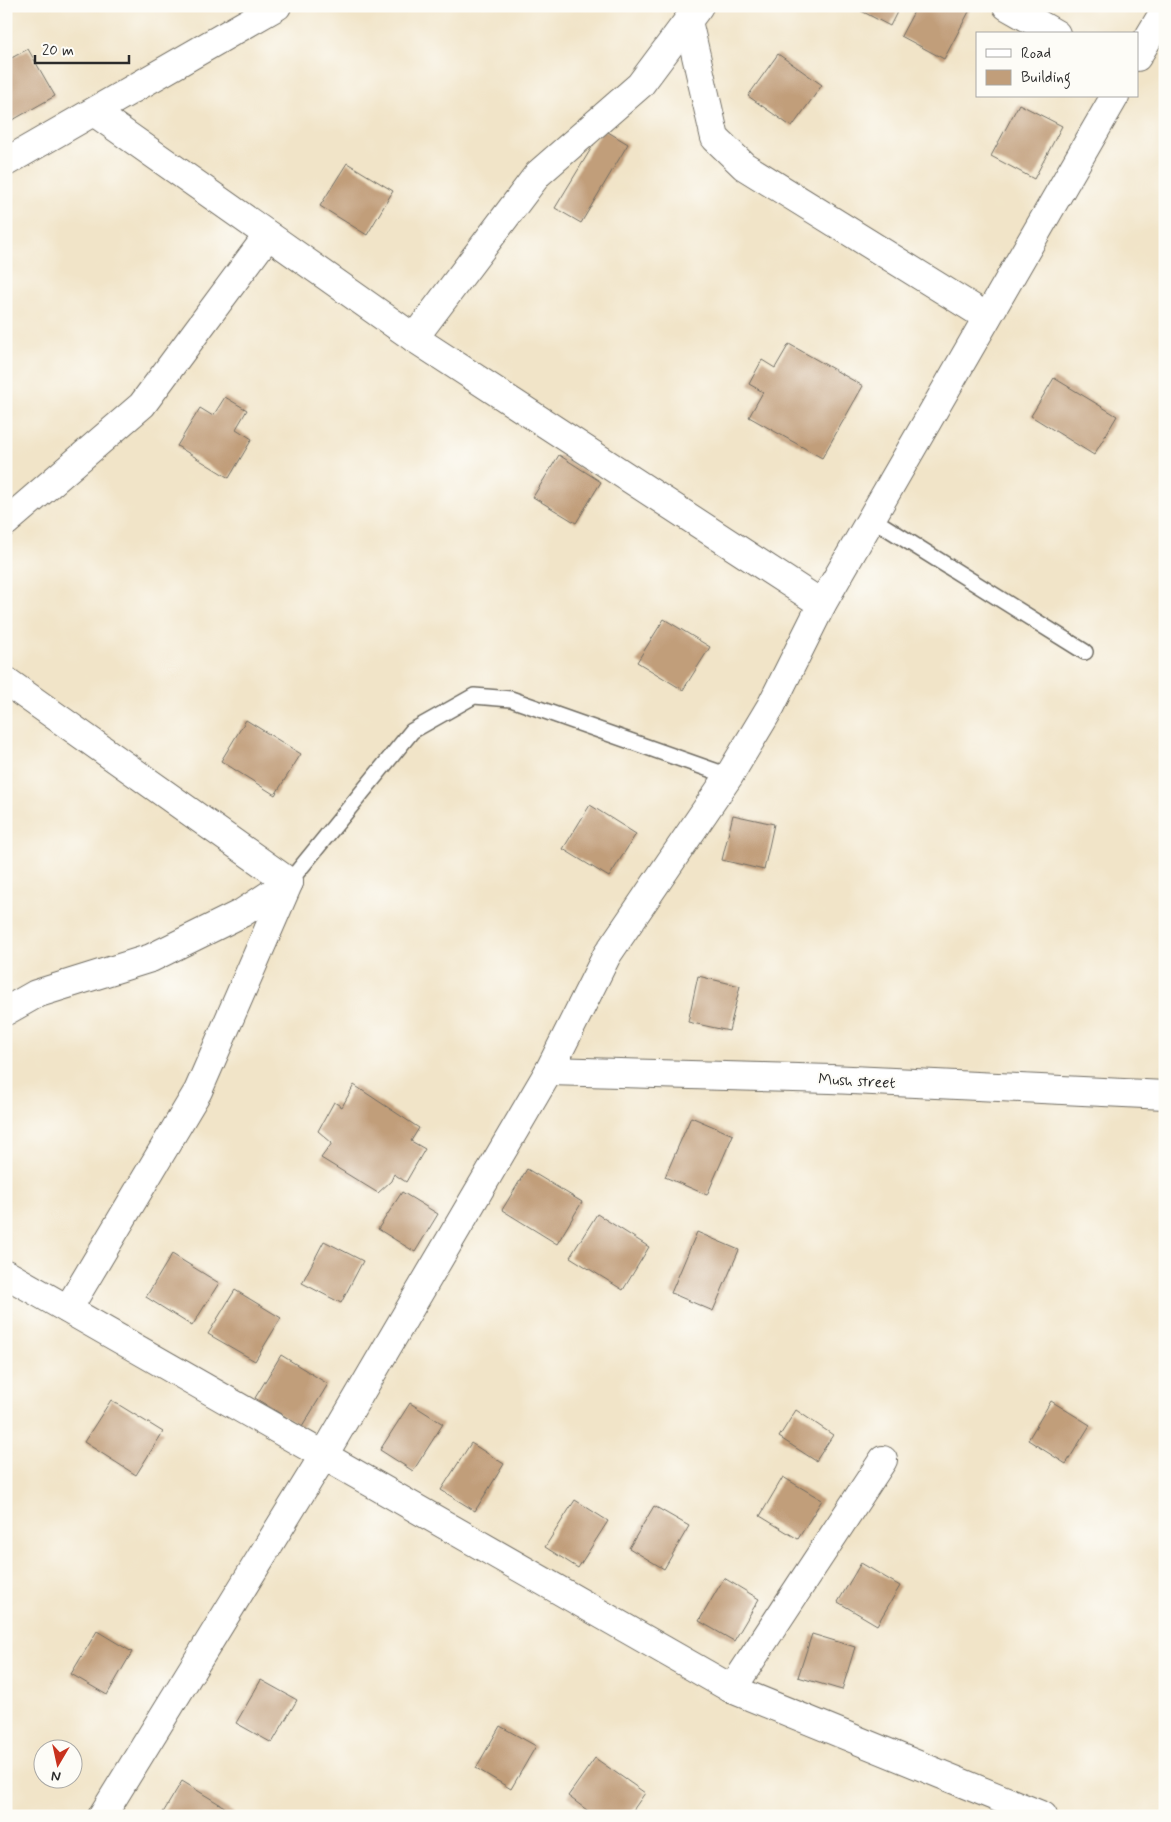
<svg xmlns="http://www.w3.org/2000/svg" width="1171" height="1822" font-family="Mynerve,sans-serif">
	<style>
		.building { fill: #c19e7a }
		.lines { fill: none; stroke-linecap: round; stroke-linejoin: round }
		.lane-casing { stroke: #706c62; stroke-width: 18 }
		.street-casing { stroke: #706c62; stroke-width: 30 }
		.lane { stroke: #fff; stroke-width: 15 }
		.street { stroke: #fff; stroke-width: 28 }
		.labels { text-anchor: middle; stroke-width: 4.5; stroke-linejoin: round; paint-order: stroke }
		.street-label { font-size: 16px; fill: #2b2b2b; stroke: #fdfcf7 }
	</style>
	<rect width="100%" height="100%" fill="#fdfcf7"/>
	<filter id="ink" filterUnits="userSpaceOnUse"><feTurbulence type="fractalNoise" baseFrequency=".02" numOctaves="2"/><feDisplacementMap in="SourceGraphic" scale="10" xChannelSelector="R" yChannelSelector="G"/><feConvolveMatrix kernelMatrix="1 2 1 2 8 2 1 2 1" color-interpolation-filters="sRGB"/></filter>
	<filter id="wash" filterUnits="userSpaceOnUse"><feTurbulence type="fractalNoise" baseFrequency=".0096" numOctaves="4" result="noise"/><feDisplacementMap in="SourceGraphic" scale="20" xChannelSelector="R" yChannelSelector="G"/><feGaussianBlur stdDeviation="1.12" result="paint"/><feColorMatrix in="noise" values="0 0 0 0 0 0 0 0 0 0 0 0 0 0 0 0 0 1.4 0 .05"/><feComposite in="paint" operator="in"/></filter>
	<g filter="url(#wash)">
		<rect width="100%" height="100%" fill="#f1e4c8"/>
		<g id="blocks">
			<g class="building">
				<polygon points="852,6 900,6 890,26"/>
				<polygon points="917,6 972,6 944,59 901,36"/>
				<polygon points="28,49 55,96 11,121 6,113 6,61"/>
				<polygon points="778,54 822,85 792,127 748,96"/>
				<polygon points="1019,104 1062,126 1034,179 991,156"/>
				<polygon points="603,129 628,144 581,223 555,208"/>
				<polygon points="347,163 393,191 367,235 320,206"/>
				<polygon points="789,344 863,386 822,458 749,417 763,392 749,384 762,360 775,368"/>
				<polygon points="1054,378 1117,416 1094,455 1031,416"/>
				<polygon points="225,397 247,410 236,429 252,439 229,478 177,446 200,408 213,416"/>
				<polygon points="559,455 601,482 576,523 533,497"/>
				<polygon points="664,619 710,647 683,690 637,662"/>
				<polygon points="246,720 301,754 275,795 221,761"/>
				<polygon points="590,805 636,834 609,877 563,849"/>
				<polygon points="733,815 774,824 764,870 722,860"/>
				<polygon points="698,976 740,986 729,1031 688,1022"/>
				<polygon points="354,1085 419,1128 411,1141 425,1149 406,1182 394,1174 391,1181 378,1193 321,1158 332,1143 318,1131 334,1102 342,1107"/>
				<polygon points="691,1117 733,1135 707,1195 665,1177"/>
				<polygon points="527,1169 582,1202 557,1244 502,1210"/>
				<polygon points="402,1192 438,1214 415,1252 378,1229"/>
				<polygon points="597,1214 649,1247 623,1290 570,1257"/>
				<polygon points="697,1232 739,1250 713,1311 671,1293"/>
				<polygon points="324,1241 363,1261 341,1303 302,1283"/>
				<polygon points="172,1254 219,1283 192,1326 146,1297"/>
				<polygon points="235,1290 281,1318 255,1361 208,1334"/>
				<polygon points="281,1355 328,1384 302,1427 255,1398"/>
				<polygon points="111,1400 163,1432 136,1475 84,1442"/>
				<polygon points="1051,1401 1090,1425 1066,1464 1028,1440"/>
				<polygon points="410,1403 443,1424 413,1471 380,1450"/>
				<polygon points="796,1410 833,1435 816,1461 779,1437"/>
				<polygon points="471,1443 504,1464 475,1511 441,1490"/>
				<polygon points="783,1477 822,1500 798,1539 760,1516"/>
				<polygon points="575,1500 608,1521 578,1568 545,1547"/>
				<polygon points="654,1506 689,1526 664,1569 629,1548"/>
				<polygon points="861,1563 900,1586 877,1625 838,1602"/>
				<polygon points="724,1578 759,1599 734,1641 699,1621"/>
				<polygon points="97,1631 132,1652 107,1695 71,1674"/>
				<polygon points="812,1634 855,1647 842,1690 798,1677"/>
				<polygon points="261,1680 297,1700 272,1743 236,1723"/>
				<polygon points="500,1726 536,1746 511,1789 476,1768"/>
				<polygon points="595,1758 645,1793 629,1816 595,1816 568,1796"/>
				<polygon points="182,1781 239,1816 161,1816"/>
			</g>
		</g>
	</g>
	<g filter="url(#ink)">
		<use href="#blocks" fill-opacity="0" stroke="#706c62" stroke-width="1"/>
		<g class="lines">
			<defs>
				<g id="lane">
					<polyline points="871,518 1085,652"/>
					<polyline points="289,882 412,731 474,696 511,699 729,776"/>
				</g>
				<g id="street">
					<polyline points="699,6 640,85 538,174 414,338 822,604"/>
					<polyline points="1007,6 1056,34"/>
					<polyline points="688,21 715,138 744,166 987,317"/>
					<polyline points="1137,57 1165,10"/>
					<polyline points="94,112 414,338"/>
					<polyline points="6,162 277,6"/>
					<polyline points="6,522 142,405 268,235"/>
					<polyline points="6,681 289,882"/>
					<polyline points="6,1011 36,994 151,958 242,913 289,882"/>
					<polyline points="549,1071 831,1079 1165,1095"/>
					<polyline points="6,1274 732,1689 1043,1816"/>
					<polyline points="68,1309 198,1091 289,882"/>
					<polyline points="732,1689 883,1460"/>
					<polyline points="102,1816 324,1455 549,1071 607,955 729,776 771,706 822,604 1115,96"/>
				</g>
			</defs>
			<use href="#lane" class="lane-casing"/>
			<use href="#street" class="street-casing"/>
			<use href="#lane" class="lane"/>
			<use href="#street" class="street"/>
		</g>
	</g>
	<g class="labels">
		<g class="street-label">
			<text transform="translate(857 1080) rotate(3)" y="6">Mush street</text>
		</g>
	</g>
	<rect width="1171" height="1822" fill="none" stroke="#fdfcf7" stroke-width="25"/>
	<rect x="976" y="32" width="162" height="65" fill="#fdfcf7" stroke="#a9a8a5"/>
	<rect x="986" y="49" width="25" height="8" fill="#ffffff" stroke="#a9a8a5"/>
	<text x="1021" y="58" font-size="15" fill="#2b2b2b">Road</text>
	<rect x="986" y="70" width="25" height="15" fill="#c19e7a" stroke="#a9a8a5"/>
	<text x="1021" y="82" font-size="15" fill="#2b2b2b">Building</text>
	<g transform="translate(58 1764) rotate(189)"><circle r="24" fill="#fdfcf7" stroke="#a9a8a5"/>
	<path d="M0-4L9 19L0 12L-9 19Z" fill="#c8321e"/>
	<text y="-8" font-size="14" font-weight="bold" text-anchor="middle" fill="#2b2b2b">N</text>
	</g>
	<path d="M35 55v8h94v-8" fill="none" stroke="#2b2b2b" stroke-width="2.5"/>
	<text x="42" y="55" font-size="15" fill="#2b2b2b" stroke="#fdfcf7" stroke-width="4" paint-order="stroke">20 m</text>
</svg>
